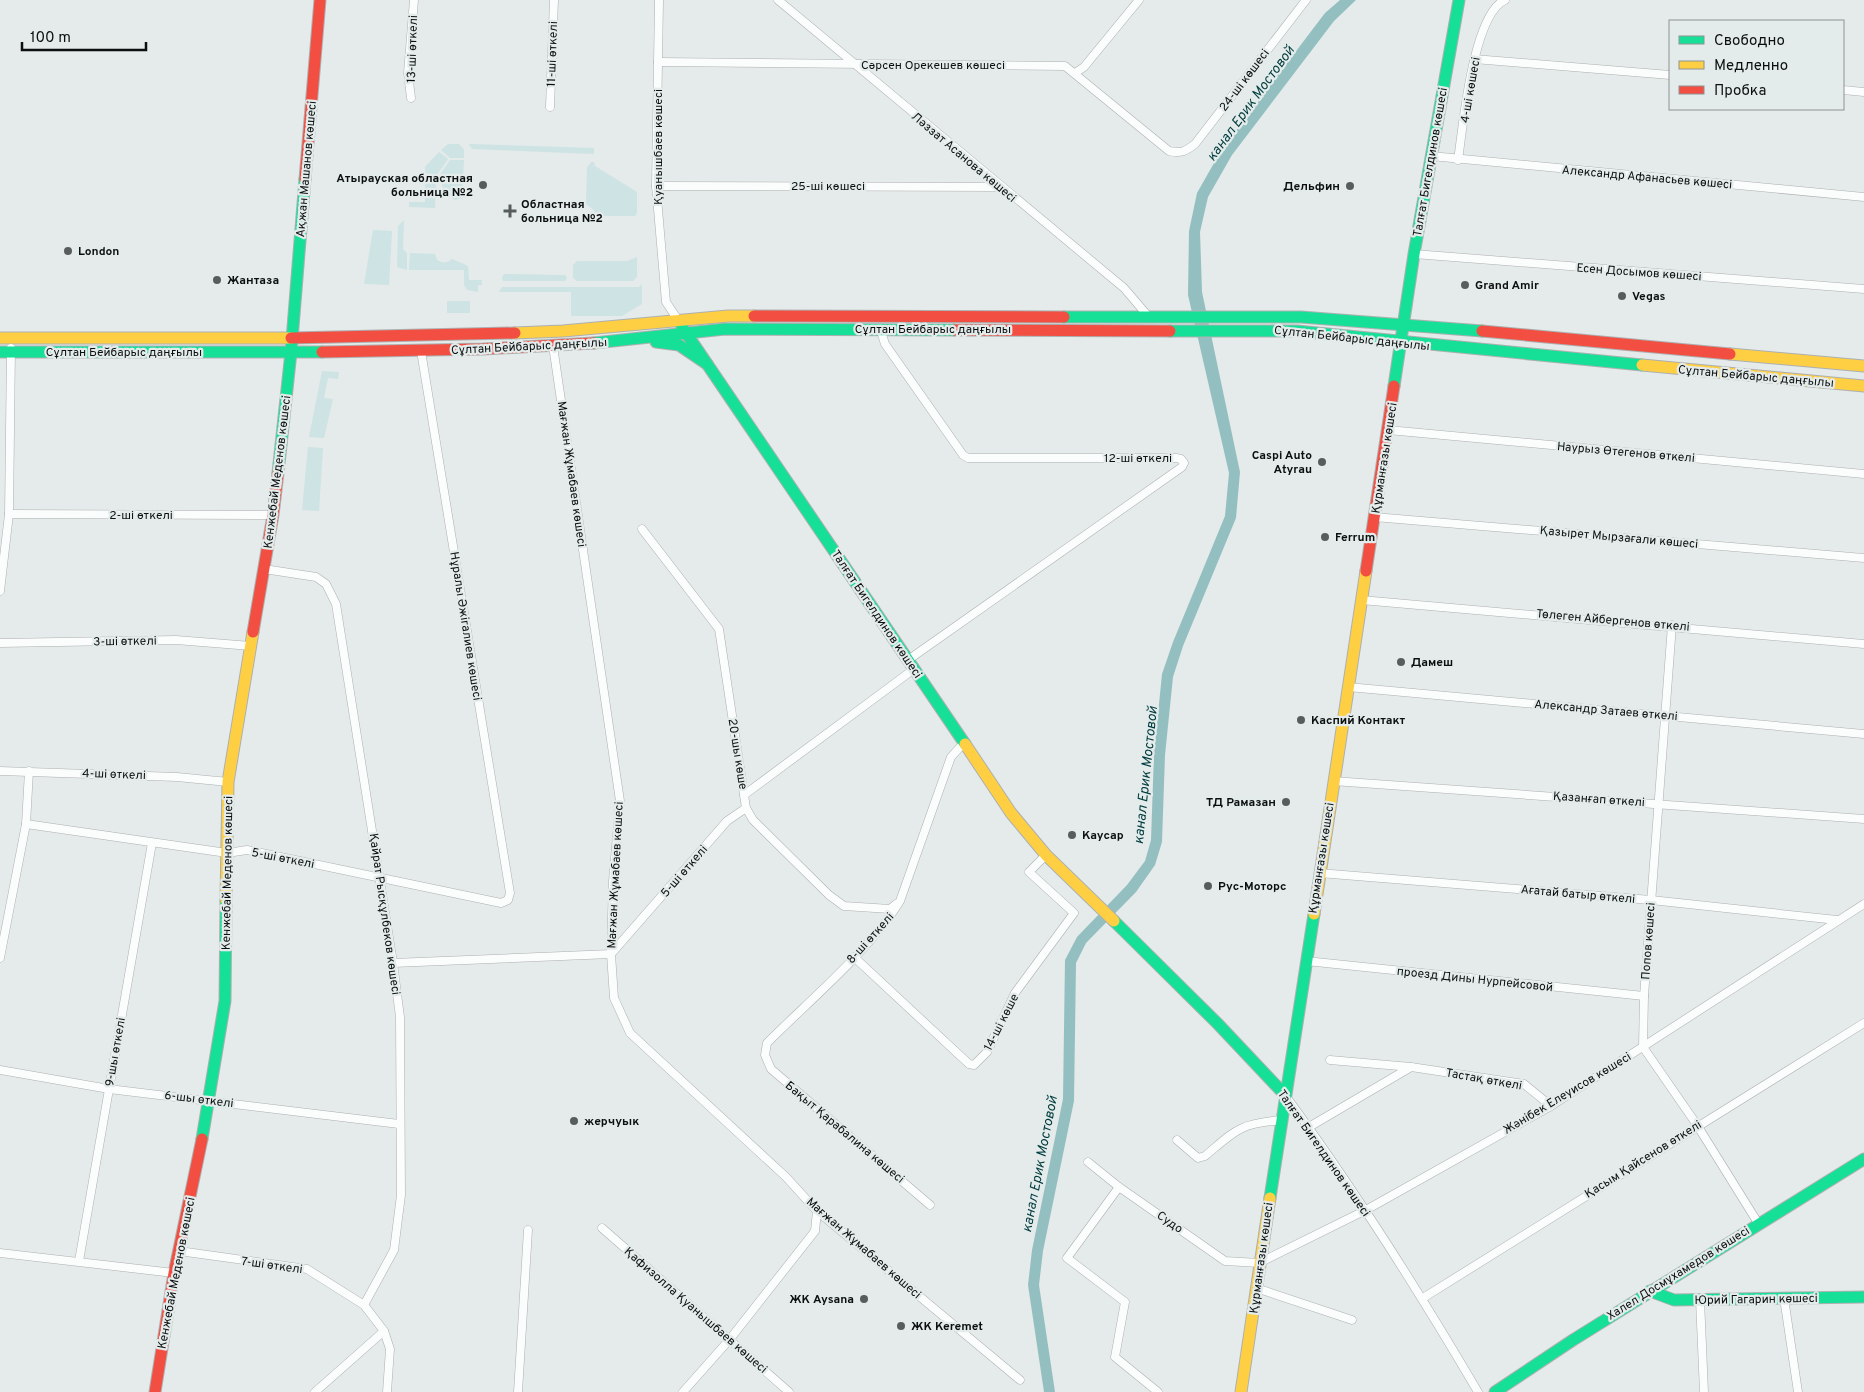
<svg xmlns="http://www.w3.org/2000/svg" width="1864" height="1392" font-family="Overpass,sans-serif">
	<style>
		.green { fill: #cde3e4 }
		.water { fill: #94bfc0 }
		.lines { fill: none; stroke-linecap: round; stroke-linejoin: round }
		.street-casing { stroke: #adb0b0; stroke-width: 9 }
		.fast-casing { stroke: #adb0b0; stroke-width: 13 }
		.slow-casing { stroke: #adb0b0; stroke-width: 13 }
		.jam-casing { stroke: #adb0b0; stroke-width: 13 }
		.street { stroke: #fbfcfc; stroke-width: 8 }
		.fast { stroke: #16e098; stroke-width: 11 }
		.slow { stroke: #ffcf43; stroke-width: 11 }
		.jam { stroke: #f24e42; stroke-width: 11 }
		.poi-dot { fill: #585c5c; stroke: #e4ebeb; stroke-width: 2 }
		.labels { text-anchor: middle; stroke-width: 4.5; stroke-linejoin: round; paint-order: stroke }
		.street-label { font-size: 12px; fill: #0c0f0f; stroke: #e4ebeb }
		.poi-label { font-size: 12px; font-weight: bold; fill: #0c0f0f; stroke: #e4ebeb; text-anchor: start }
		.water-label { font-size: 14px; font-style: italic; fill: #003b3d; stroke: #e4ebeb }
	</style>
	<rect width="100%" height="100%" fill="#e5eaea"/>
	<g class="green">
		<polygon points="448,144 459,144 464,150 464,158 450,158 441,150"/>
		<polygon points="469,144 594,148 594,154 472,149"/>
		<polygon points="439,152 448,159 436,176 435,208 409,207 409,202 425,202 425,167"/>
		<polygon points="450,160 464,160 463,176 439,176"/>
		<polygon points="591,162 594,162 595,166 637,192 637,213 635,216 595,216 594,210 586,204 587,168"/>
		<polygon points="442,178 463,178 463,198 454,200 442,186"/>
		<polygon points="404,220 403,249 407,253 407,270 397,267 398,226"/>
		<polygon points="373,230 392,231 389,285 364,284"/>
		<path d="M410,253L435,254L437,260C442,263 447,264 452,259L468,266L469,280H482V285H478V292L467,290L464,285V270H409Z"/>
		<polygon points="637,257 637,277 633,281 577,281 573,278 573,265 577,261 627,261"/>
		<polygon points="504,274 565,275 567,278 565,281 503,281 502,278"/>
		<polygon points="642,284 642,304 622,316 571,316 571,292 499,292 502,287 639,287"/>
		<rect x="447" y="301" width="23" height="12"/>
		<polygon points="322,371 339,372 338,379 328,378 324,398 333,399 324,438 309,437"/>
		<polygon points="308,447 323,448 319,511 302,510"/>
	</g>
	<polygon class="water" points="1340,0 1356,0 1334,21 1232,155 1208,197 1200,232 1202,292 1240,472 1236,518 1183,646 1173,677 1165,755 1162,842 1155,865 1136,892 1086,943 1076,963 1074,1101 1043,1251 1039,1285 1055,1392 1044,1392 1028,1285 1032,1250 1063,1099 1065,960 1077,937 1127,885 1145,861 1151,840 1154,754 1162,674 1173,642 1225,516 1229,473 1188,295 1189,231 1197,193 1222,149 1325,13"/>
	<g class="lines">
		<defs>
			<g id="street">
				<polyline points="659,0 656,186 666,302 678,320"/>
				<polyline points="778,0 1124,288 1148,316"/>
				<polyline points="1474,59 1670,75"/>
				<path d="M658,62L1065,66L1169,151C1181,154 1186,151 1195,144L1306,0"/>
				<polyline points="1075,73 1084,67 1139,0"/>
				<polyline points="1843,90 1864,92"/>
				<polyline points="411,98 408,73 414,0"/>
				<polyline points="550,107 554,0"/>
				<polyline points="1431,156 1864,197"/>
				<path d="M1458,160C1463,126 1473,14 1505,0"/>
				<polyline points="656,186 1000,187"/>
				<polyline points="1414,254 1864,289"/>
				<polyline points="880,328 885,344 963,455 968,458 1176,458 1181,459 1184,463 1182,467 908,660"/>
				<polyline points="553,346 620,801 613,881 611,954 614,998 630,1033 786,1177 817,1211 1020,1380"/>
				<polyline points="1388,430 1864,474"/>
				<polyline points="9,514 273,515"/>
				<polyline points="1374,517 1864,558"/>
				<polyline points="642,529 719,629 746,808 753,820 829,895 844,906 890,909 896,904"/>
				<polyline points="264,569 316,577 326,584 336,604 393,963 400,1017 401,1195 394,1250 364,1305"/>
				<polyline points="0,591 9,514 11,348"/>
				<polyline points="1361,600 1864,644"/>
				<polyline points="1672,625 1644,996 1643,1047 1697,1125 1758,1223"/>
				<polyline points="0,643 176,640 251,646"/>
				<polyline points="1348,687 1864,734"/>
				<polyline points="0,771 177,777 228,782"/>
				<polyline points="1333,781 1864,819"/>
				<polyline points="744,795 914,669"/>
				<polyline points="26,824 227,853 247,850 501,903 508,900 510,893 421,351"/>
				<polyline points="1319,873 1651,900 1837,920"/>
				<polyline points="854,957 969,1064 974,1065 987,1052 1015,993 1074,913 1029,872 1046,855"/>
				<polyline points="0,958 26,824 29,771"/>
				<polyline points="1306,961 1644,996"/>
				<polyline points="393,963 611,954 727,821 746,808"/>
				<polyline points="1330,1060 1411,1067 1524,1084 1551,1106"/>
				<polyline points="0,1070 109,1089 399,1124"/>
				<path d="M1285,1095C1355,1190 1418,1290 1478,1392"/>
				<polyline points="1309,1127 1411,1067"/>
				<path d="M1177,1140L1198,1158L1205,1156C1237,1129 1239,1124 1282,1120"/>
				<polyline points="1088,1162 1119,1187 1225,1261 1259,1263 1366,1210 1551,1106 1864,904"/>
				<polyline points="1119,1187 1067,1258 1125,1302 1115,1357 1158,1392"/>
				<path d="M930,1205L771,1069L765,1055L767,1043C809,1001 870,950 900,901L951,757L963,744"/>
				<polyline points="602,1228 789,1392"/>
				<polyline points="179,1251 307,1269 364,1305 384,1331 390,1349 387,1392"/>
				<polyline points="0,1253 174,1273"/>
				<polyline points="79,1261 152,843"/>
				<polyline points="1256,1288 1352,1320"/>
				<polyline points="1423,1298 1864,1023"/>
				<polyline points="1784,1298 1798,1392"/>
				<polyline points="1700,1300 1704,1392"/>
				<polyline points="315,1392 384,1331"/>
				<polyline points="518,1392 528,1230"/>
				<polyline points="683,1392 730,1339 815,1231 817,1211"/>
			</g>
			<g id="fast">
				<polyline points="1064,317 1301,317 1482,331"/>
				<polyline points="682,327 965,744"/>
				<polyline points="1170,331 1297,331 1642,365"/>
				<polyline points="656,342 679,345 707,364"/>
				<polyline points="594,343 725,329 954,330"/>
				<polyline points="0,352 322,352"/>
				<polyline points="1394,386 1414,254 1459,0"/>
				<polyline points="278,473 291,352 305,179"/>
				<polyline points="1114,921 1218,1024 1285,1095"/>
				<polyline points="202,1139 225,1001 226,900"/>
				<polyline points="1270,1198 1314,914"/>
				<polyline points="1650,1291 1674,1300 1864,1297"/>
				<polyline points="1495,1392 1573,1340 1864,1159"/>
			</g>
			<g id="slow">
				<polyline points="515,333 563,331 728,316 754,316"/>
				<polyline points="0,338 291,338"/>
				<polyline points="1730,354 1864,366"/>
				<polyline points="1642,365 1864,386"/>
				<polyline points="965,744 1011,813 1046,855 1114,921"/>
				<polyline points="226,900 228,782 253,632"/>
				<polyline points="1314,914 1366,571"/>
				<polyline points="1241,1392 1270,1198"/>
			</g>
			<g id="jam">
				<polyline points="305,179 320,0"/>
				<polyline points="754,316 1064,317"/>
				<polyline points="954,330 1170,331"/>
				<polyline points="1482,331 1730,354"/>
				<polyline points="291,338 515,333"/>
				<polyline points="322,352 483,349 594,343"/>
				<polyline points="1366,571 1394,386"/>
				<polyline points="253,632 273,515 278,473"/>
				<polyline points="155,1392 174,1273 202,1139"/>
			</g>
		</defs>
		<use href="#street" class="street-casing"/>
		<use href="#fast" class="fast-casing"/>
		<use href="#slow" class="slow-casing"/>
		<use href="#jam" class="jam-casing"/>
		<use href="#street" class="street"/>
		<use href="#fast" class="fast"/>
		<use href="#slow" class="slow"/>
		<use href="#jam" class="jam"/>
	</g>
	<g class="poi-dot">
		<circle cx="483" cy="185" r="5"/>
		<circle cx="1350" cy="186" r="5"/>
		<path d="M507.5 203.5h5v5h5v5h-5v5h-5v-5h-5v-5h5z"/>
		<circle cx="68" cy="251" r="5"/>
		<circle cx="217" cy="280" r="5"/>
		<circle cx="1465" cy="285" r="5"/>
		<circle cx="1622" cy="296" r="5"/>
		<circle cx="1322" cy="462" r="5"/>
		<circle cx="1325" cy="537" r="5"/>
		<circle cx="1401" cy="662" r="5"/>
		<circle cx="1301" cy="720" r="5"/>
		<circle cx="1286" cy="802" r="5"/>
		<circle cx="1072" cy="835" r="5"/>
		<circle cx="1208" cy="886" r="5"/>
		<circle cx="574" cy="1121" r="5"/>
		<circle cx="864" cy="1299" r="5"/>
		<circle cx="901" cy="1326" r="5"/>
	</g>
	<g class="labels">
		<g class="street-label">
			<text transform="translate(412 49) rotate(-88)" y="4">13-ші өткелі</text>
			<text transform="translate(552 54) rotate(-88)" y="4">11-ші өткелі</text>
			<text x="933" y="69">Сәрсен Орекешев көшесі</text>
			<text transform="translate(1244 80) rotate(-53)" y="4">24-ші көшесі</text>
			<text transform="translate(1470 90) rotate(-80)" y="4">4-ші көшесі</text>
			<text transform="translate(658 147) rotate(-90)" y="4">Қуанышбаев көшесі</text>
			<text transform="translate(964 157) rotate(40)" y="4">Ләззат Асанова көшесі</text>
			<text transform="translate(1430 162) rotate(-80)" y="4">Талғат Бигелдинов көшесі</text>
			<text transform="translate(306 169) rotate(-85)" y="4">Ақжан Машанов көшесі</text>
			<text transform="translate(1647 177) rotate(5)" y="4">Александр Афанасьев көшесі</text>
			<text x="828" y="190">25-ші көшесі</text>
			<text transform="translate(1639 272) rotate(4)" y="4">Есен Досымов көшесі</text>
			<text x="933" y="333">Сұлтан Бейбарыс даңғылы</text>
			<text transform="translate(1352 338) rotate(6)" y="4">Сұлтан Бейбарыс даңғылы</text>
			<text transform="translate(529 346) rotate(-3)" y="4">Сұлтан Бейбарыс даңғылы</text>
			<text x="124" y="356">Сұлтан Бейбарыс даңғылы</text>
			<text transform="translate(1756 376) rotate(5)" y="4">Сұлтан Бейбарыс даңғылы</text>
			<text transform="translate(1626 452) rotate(5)" y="4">Наурыз Өтегенов өткелі</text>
			<text x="1138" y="462">12-ші өткелі</text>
			<text transform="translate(1384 458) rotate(-81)" y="4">Құрманғазы көшесі</text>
			<text transform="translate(277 472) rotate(-83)" y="4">Кенжебай Меденов көшесі</text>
			<text transform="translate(572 474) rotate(82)" y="4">Мағжан Жұмабаев көшесі</text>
			<text x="141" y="519">2-ші өткелі</text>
			<text transform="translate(1619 537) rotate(5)" y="4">Қазырет Мырзағали көшесі</text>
			<text transform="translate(877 614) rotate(56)" y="4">Талғат Бигелдинов көшесі</text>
			<text transform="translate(1613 620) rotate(5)" y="4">Төлеген Айбергенов өткелі</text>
			<text transform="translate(466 626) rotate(81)" y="4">Нұралы Әжiгалиев көшесi</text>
			<text transform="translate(125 641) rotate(-1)" y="4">3-ші өткелі</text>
			<text transform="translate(1606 710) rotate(5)" y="4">Александр Затаев өткелі</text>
			<text transform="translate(738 754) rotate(81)" y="4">20-шы көше</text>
			<text transform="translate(114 774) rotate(2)" y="4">4-ші өткелі</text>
			<text transform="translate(1599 799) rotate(4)" y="4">Қазанғап өткелі</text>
			<text transform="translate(283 858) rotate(11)" y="4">5-ші өткелі</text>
			<text transform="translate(1321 858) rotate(-81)" y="4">Құрманғазы көшесі</text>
			<text transform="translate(684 871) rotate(-49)" y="4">5-ші өткелі</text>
			<text transform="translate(227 873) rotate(-89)" y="4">Кенжебай Меденов көшесі</text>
			<text transform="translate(615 875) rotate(-87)" y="4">Мағжан Жұмабаев көшесі</text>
			<text transform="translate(1578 894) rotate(5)" y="4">Ағатай батыр өткелі</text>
			<text transform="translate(385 914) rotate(82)" y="4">Қайрат Рысқұлбеков көшесі</text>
			<text transform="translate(870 938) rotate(-48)" y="4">8-ші өткелі</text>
			<text transform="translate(1648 941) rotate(-86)" y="4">Попов көшесі</text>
			<text transform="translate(1475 979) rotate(6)" y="4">проезд Дины Нурпейсовой</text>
			<text transform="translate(1001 1022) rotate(-63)" y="4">14-ші көше</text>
			<text transform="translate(115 1052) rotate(-80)" y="4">9-шы өткелі</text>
			<text transform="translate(1484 1079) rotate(10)" y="4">Тастақ өткелі</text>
			<text transform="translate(1567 1093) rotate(-31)" y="4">Жәнібек Елеуисов көшесі</text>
			<text transform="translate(199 1099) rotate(7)" y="4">6-шы өткелі</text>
			<text transform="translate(845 1132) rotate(40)" y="4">Бақыт Қарабалина көшесі</text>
			<text transform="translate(1324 1153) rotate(55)" y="4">Талғат Бигелдинов көшесі</text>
			<text transform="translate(1643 1159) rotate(-32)" y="4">Қасым Қайсенов өткелі</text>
			<text transform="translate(1170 1222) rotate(35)" y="4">Судо</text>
			<text transform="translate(864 1248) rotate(41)" y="4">Мағжан Жұмабаев көшесі</text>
			<text transform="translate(1261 1258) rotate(-82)" y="4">Құрманғазы көшесі</text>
			<text transform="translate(272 1265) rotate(8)" y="4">7-ші өткелі</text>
			<text transform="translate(176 1273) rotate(-79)" y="4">Кенжебай Меденов көшесі</text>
			<text transform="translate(1678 1273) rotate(-32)" y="4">Халел Досмұхамедов көшесі</text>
			<text transform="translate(1756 1299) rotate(-1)" y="4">Юрий Гагарин көшесі</text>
			<text transform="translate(696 1310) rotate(41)" y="4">Қафизолла Қуанышбаев көшесi</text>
		</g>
		<g class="poi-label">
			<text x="473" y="182" text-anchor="end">Атырауская областная<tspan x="473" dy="14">больница №2</tspan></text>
			<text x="1340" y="190" text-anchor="end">Дельфин</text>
			<text x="521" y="208">Областная<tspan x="521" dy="14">больница №2</tspan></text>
			<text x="78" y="255">London</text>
			<text x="227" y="284">Жантаза</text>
			<text x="1475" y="289">Grand Amir</text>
			<text x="1632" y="300">Vegas</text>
			<text x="1312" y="459" text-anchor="end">Caspi Auto<tspan x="1312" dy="14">Atyrau</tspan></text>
			<text x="1335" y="541">Ferrum</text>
			<text x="1411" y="666">Дамеш</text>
			<text x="1311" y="724">Каспий Контакт</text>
			<text x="1276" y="806" text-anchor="end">ТД Рамазан</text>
			<text x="1082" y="839">Каусар</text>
			<text x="1218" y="890">Рус-Моторс</text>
			<text x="584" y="1125">жерчуык</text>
			<text x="854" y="1303" text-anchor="end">ЖК Aysana</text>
			<text x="911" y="1330">ЖК Keremet</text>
		</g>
		<g class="water-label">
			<text transform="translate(1250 103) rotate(-54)" y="5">канал Ерик Мостовой</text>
			<text transform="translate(1145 775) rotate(-84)" y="5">канал Ерик Мостовой</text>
			<text transform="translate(1039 1164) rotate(-79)" y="5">канал Ерик Мостовой</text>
		</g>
	</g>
	<rect x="1669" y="20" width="175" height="90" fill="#e4ebeb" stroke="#8e9393"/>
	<rect x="1679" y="36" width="25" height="8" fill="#16e098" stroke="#8e9393"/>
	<text x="1714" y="45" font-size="15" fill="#0c0f0f">Свободно</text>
	<rect x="1679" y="61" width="25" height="8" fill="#ffcf43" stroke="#8e9393"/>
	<text x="1714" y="70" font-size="15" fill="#0c0f0f">Медленно</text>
	<rect x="1679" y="86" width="25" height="8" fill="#f24e42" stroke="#8e9393"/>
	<text x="1714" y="95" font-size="15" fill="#0c0f0f">Пробка</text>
	<path d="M22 42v8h124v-8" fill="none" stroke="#0c0f0f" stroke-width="2.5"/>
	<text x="30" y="42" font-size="15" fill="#0c0f0f" stroke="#e4ebeb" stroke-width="4" paint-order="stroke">100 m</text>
</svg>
